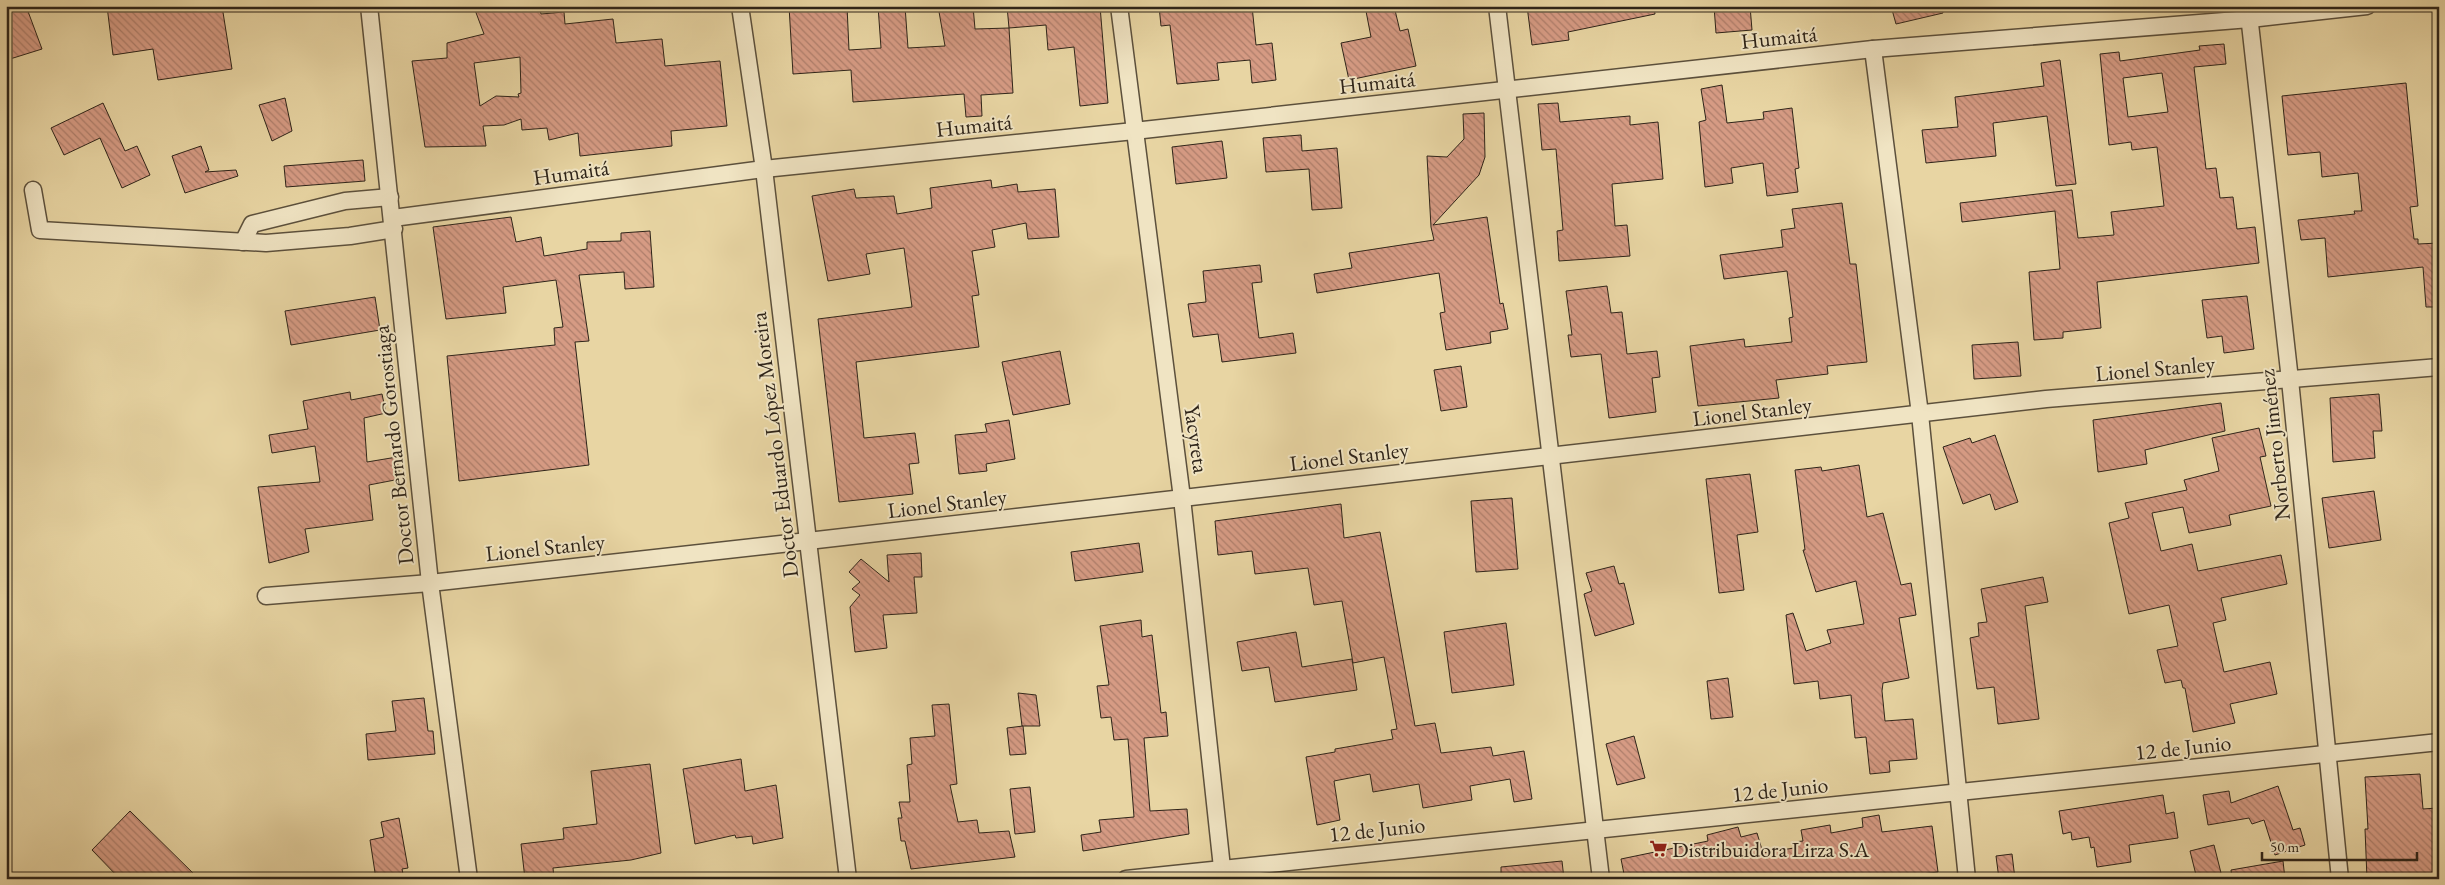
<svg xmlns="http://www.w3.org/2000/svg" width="2445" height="885" font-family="'EB Garamond',serif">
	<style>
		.building { fill: url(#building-back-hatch); stroke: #2e2419; fill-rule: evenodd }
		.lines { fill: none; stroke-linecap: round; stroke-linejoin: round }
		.street-casing { stroke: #5c503c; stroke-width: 19 }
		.street { stroke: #f0e4c3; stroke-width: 16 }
		.labels { text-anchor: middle; stroke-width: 4; stroke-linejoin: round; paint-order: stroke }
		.street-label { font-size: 22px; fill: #2e2419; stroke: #f0e4c3 }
		.poi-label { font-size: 22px; fill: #2e2419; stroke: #f0e4c3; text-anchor: start }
	</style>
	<defs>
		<pattern id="building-back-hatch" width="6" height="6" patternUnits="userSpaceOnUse" patternTransform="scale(1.25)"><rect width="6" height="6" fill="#d69b84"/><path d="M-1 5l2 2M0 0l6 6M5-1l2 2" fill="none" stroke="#ae7e6b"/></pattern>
	</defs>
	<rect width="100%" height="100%" fill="#e8d5a3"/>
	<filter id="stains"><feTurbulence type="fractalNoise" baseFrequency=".004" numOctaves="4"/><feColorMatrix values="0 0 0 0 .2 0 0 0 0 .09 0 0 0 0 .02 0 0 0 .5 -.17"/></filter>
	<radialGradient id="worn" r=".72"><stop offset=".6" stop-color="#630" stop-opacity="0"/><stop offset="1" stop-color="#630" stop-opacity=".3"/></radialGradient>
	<g class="building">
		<polygon points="6,6 26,6 42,49 10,59 6,48"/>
		<polygon points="107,6 222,6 232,69 158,80 153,49 113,55"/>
		<path d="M487,6H539L541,14L564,12L565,24L613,19L616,43L662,39L665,66L720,61L727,126L671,131L672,146L580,156L578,133L549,140L547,128L522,130L521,119L504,125L483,126L486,146L425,147L412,61L447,58V43L484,34L475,10ZM520,57L521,93L518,94L519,97L496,96L480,106L474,63Z"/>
		<polygon points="789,6 847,6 849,50 881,48 878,6 905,6 908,48 945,46 938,6 973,6 975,29 1009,28 1013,93 981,95 982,116 966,117 964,94 853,102 851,70 793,74"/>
		<polygon points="1007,6 1100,6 1108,103 1080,106 1074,47 1048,50 1046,25 1009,28"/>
		<polygon points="1159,6 1252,6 1256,45 1272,43 1276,80 1252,83 1250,60 1217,63 1219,80 1177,84 1170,25 1161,26"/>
		<polygon points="1365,6 1394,6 1400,31 1408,29 1416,66 1349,80 1341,43 1371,37"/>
		<polygon points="1527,6 1654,6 1655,14 1568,32 1569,40 1532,45"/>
		<polygon points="1714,6 1750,6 1752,30 1716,33"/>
		<polygon points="1891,6 1942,6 1943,13 1896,24"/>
		<path d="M2224,44L2226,64L2194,67L2206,169L2216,168L2220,198L2233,197L2237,229L2255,227L2259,263L2097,282L2101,328L2063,332V338L2034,340L2029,272L2060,269L2055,211L1962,222L1960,203L2072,190L2078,238L2114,235L2111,212L2164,206L2157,147L2132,150L2131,142L2109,145L2100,54L2119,52L2120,61L2200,50L2199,46ZM2162,73L2168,112L2128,117L2123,78Z"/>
		<polygon points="2060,60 2076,184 2056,186 2047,116 1993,123 1996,156 1926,163 1922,130 1958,127 1955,97 2044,86 2041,63"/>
		<polygon points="2406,83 2418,206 2410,207 2414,239 2418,239 2418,244 2439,243 2439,307 2426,307 2423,267 2328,277 2325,238 2301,240 2298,220 2355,214 2354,211 2362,211 2358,173 2322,177 2320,152 2288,155 2282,96"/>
		<polygon points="1722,85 1727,123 1764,119 1763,112 1792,108 1799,168 1795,169 1798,192 1767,196 1763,163 1731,168 1733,183 1705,187 1699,122 1706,120 1701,89"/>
		<polygon points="285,98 292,131 272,141 259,105"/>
		<polygon points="103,103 125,151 137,146 150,175 122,188 100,138 64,155 51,128"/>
		<polygon points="1558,103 1560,122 1630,116 1630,125 1658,122 1663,179 1612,184 1615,226 1627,225 1630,256 1559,261 1557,231 1563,230 1556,149 1542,150 1538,104"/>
		<polygon points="1484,113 1485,157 1479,175 1433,225 1487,217 1500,304 1503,303 1508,329 1490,332 1491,343 1446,350 1440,313 1445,312 1439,273 1317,293 1314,274 1352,268 1349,253 1434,240 1431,227 1427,156 1447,157 1464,139 1463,114"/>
		<polygon points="1301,135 1302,151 1337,148 1342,208 1312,210 1309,169 1266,172 1263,138"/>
		<polygon points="1222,141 1227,178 1176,184 1172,147"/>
		<polygon points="201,146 209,170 205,172 236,170 238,176 185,193 172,156"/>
		<polygon points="363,160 365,181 286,187 284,166"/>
		<polygon points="991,180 992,188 1017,184 1018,192 1055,189 1059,237 1028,239 1026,223 992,230 995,247 972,251 979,295 972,296 979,347 856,362 864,438 915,433 919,463 909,464 913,494 839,502 818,319 912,307 904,248 866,254 870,274 828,281 812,196 854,189 856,198 894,196 897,214 932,208 930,188"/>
		<polygon points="1842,203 1850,264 1856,264 1867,362 1827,366 1828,374 1776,380 1779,398 1698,406 1690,346 1744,339 1745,347 1792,342 1789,318 1793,317 1787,271 1724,279 1720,255 1783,247 1781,230 1795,228 1792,209"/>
		<polygon points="511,217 516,242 541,237 544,256 587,249 587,242 621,241 621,233 650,231 654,287 625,289 624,272 579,275 589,341 575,342 589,465 459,481 447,356 555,345 554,328 563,327 556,280 503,287 506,313 446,319 433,227"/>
		<polygon points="1260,265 1262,282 1252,283 1259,338 1293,333 1296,353 1222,362 1218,334 1193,337 1188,304 1206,302 1203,271"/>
		<polygon points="1607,286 1611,313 1622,312 1627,354 1657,351 1660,377 1652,378 1656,412 1609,418 1601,354 1571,357 1568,335 1572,335 1566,291"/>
		<polygon points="2247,296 2254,349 2224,353 2222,336 2207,338 2202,300"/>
		<polygon points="375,297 380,330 291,345 285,311"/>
		<polygon points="2018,342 2021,376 1974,379 1972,345"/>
		<polygon points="1060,351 1070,404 1013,415 1002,362"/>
		<polygon points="1461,366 1467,407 1441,411 1434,370"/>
		<polygon points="350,392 351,400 382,394 386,413 364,418 367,462 397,457 400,479 369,485 373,520 305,529 309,552 269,563 258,487 320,482 315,446 272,453 269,435 308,429 303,401"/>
		<polygon points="2379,394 2382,431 2373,431 2375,458 2333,462 2330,398"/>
		<polygon points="2221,403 2225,431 2145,450 2147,464 2098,472 2093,420"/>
		<polygon points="1009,420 1015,459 986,464 987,471 959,474 955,435 987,432 985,424"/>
		<polygon points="2259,428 2266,456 2260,457 2271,506 2229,515 2231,525 2189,533 2183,507 2152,513 2161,551 2192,544 2198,571 2281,555 2287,584 2221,598 2226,620 2213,623 2224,672 2270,662 2277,694 2230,704 2235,723 2193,732 2185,688 2183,688 2181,680 2165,683 2157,650 2178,646 2169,605 2129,614 2109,523 2129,518 2125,503 2187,490 2184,480 2219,471 2212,438"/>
		<polygon points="1995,435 2018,502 1995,510 1990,494 1963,504 1943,447 1970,438 1972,443"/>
		<polygon points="1859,465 1867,517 1883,513 1901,585 1911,583 1916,615 1899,618 1909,678 1883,683 1882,691 1885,721 1913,719 1917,759 1889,761 1890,772 1870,774 1866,737 1855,738 1851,695 1820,699 1818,681 1794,684 1786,615 1793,613 1806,651 1831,643 1827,630 1864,624 1856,581 1816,592 1803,550 1805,550 1795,470 1821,467 1822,471"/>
		<polygon points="1750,474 1758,532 1737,535 1744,590 1719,593 1706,479"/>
		<polygon points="2374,491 2381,540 2329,548 2322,498"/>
		<polygon points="1512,498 1518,569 1476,572 1471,501"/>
		<polygon points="1341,504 1344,538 1380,532 1415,726 1435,723 1441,753 1491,747 1493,756 1524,751 1532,799 1514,802 1510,779 1470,786 1472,800 1423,808 1419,784 1373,792 1370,774 1334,781 1340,820 1317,825 1306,757 1335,752 1335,749 1393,739 1391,730 1397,729 1384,657 1353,663 1342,601 1314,605 1308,568 1255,574 1252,551 1218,555 1215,521"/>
		<polygon points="1139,543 1143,572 1075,581 1071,552"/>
		<polygon points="921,553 922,577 914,577 917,613 883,615 887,648 855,652 850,607 860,595 852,589 860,582 849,572 861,559 889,582 887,555"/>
		<polygon points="1614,566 1619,584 1624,583 1634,624 1595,636 1584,594 1592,591 1586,573"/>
		<polygon points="2043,577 2048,602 2025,606 2039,719 1998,724 1994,687 1977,689 1970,638 1979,636 1978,623 1987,622 1981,589"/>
		<polygon points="1141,620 1142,637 1152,635 1161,713 1166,712 1168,736 1144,738 1150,811 1187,809 1189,834 1083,851 1081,835 1101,832 1099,820 1134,817 1128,739 1114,740 1111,717 1101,718 1097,686 1109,685 1100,626"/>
		<polygon points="1506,623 1514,685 1452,693 1444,632"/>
		<polygon points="1296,632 1302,667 1352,659 1357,690 1275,702 1269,667 1242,671 1237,642"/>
		<polygon points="1728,678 1733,717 1711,719 1707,681"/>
		<polygon points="1018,693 1036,695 1040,726 1022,726"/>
		<polygon points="424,698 428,731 433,731 435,754 368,760 366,734 396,731 392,701"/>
		<polygon points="949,704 957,784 950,785 958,822 977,820 979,833 1009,831 1015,857 911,869 905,841 901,841 898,818 902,818 899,802 910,802 907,765 912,764 910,738 935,736 932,705"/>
		<polygon points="1023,726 1026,754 1010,755 1007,728"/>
		<polygon points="1634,736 1645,778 1617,785 1606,744"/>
		<polygon points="741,759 745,791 776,785 783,838 753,844 752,836 736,838 735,835 695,844 683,769"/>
		<polygon points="650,764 661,853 631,860 553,868 554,879 525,879 521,844 564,839 563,828 597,824 591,771"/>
		<polygon points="2420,774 2423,809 2437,808 2439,874 2414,879 2367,879 2365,829 2368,829 2365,777"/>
		<polygon points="2278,786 2293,830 2300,828 2305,845 2275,855 2264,820 2252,824 2249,818 2208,825 2203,795 2229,791 2231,803"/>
		<polygon points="1030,787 1035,832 1015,834 1010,789"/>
		<polygon points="2163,795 2166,814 2174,812 2178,838 2129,845 2131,862 2097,867 2094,847 2091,848 2089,837 2072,840 2071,832 2063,834 2059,811"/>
		<polygon points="130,811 199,879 120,879 92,850"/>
		<polygon points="1879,815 1882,832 1932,826 1938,872 1921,874 1921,879 1625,879 1621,859 1708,841 1707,835 1738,827 1741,837 1757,833 1763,853 1794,848 1793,842 1803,841 1801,830 1830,825 1831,833 1863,827 1862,818"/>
		<polygon points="399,818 408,868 402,869 404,879 376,879 370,840 384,837 381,822"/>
		<polygon points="2214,845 2221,873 2197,879 2190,851"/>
		<polygon points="2012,854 2015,879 1999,879 1996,856"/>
		<polygon points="1562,861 1564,879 1501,879 1501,867"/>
		<polygon points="2283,861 2285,879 2232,879 2231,870"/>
	</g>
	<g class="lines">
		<defs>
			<g id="street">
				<polyline points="369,6 430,583 469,879"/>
				<polyline points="740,6 764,169 848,879"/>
				<polyline points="1119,6 1182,498 1223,877"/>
				<polyline points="1497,6 1601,879"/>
				<polyline points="2248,6 2290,380 2340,879"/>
				<polyline points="1873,49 1920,414 1967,879"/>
				<polyline points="33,190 40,230 266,243 350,236 394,229"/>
				<polyline points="393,218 764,169 1134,131 1873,49 2250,19 2367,6"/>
				<polyline points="243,242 252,224 345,201 390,197"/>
				<polyline points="266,596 430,583 808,541 2046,399 2439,367"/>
				<polyline points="1126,879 2439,742"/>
			</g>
		</defs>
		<use href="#street" class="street-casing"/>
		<use href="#street" class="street"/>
	</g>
	<defs>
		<symbol id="supermarket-bare" viewBox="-9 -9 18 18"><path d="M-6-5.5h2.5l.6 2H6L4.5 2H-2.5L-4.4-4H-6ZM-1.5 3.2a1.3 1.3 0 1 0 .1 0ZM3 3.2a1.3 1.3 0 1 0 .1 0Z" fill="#8f2418" stroke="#f0e4c3" stroke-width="2.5" paint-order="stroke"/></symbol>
	</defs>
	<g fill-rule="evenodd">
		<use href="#supermarket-bare" x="1646" y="836" width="25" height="25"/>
	</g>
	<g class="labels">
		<g class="street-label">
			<text transform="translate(1779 37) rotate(-6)" y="8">Humaitá</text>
			<text transform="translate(1377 82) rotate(-6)" y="8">Humaitá</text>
			<text transform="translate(974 125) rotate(-6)" y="8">Humaitá</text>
			<text transform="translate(571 172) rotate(-8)" y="8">Humaitá</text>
			<text transform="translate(2155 368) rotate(-5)" y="8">Lionel Stanley</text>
			<text transform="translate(1752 411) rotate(-7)" y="8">Lionel Stanley</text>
			<text transform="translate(1197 439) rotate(82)" y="8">Yacyreta</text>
			<text transform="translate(393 445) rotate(-96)" y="8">Doctor Bernardo Gorostiaga</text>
			<text transform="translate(774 445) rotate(-97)" y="8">Doctor Eduardo López Moreira</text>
			<text transform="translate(2274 445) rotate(-96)" y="8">Norberto Jiménez</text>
			<text transform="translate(1349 456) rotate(-7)" y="8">Lionel Stanley</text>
			<text transform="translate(947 503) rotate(-7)" y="8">Lionel Stanley</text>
			<text transform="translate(545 547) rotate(-6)" y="8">Lionel Stanley</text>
			<text transform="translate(2183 747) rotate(-6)" y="8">12 de Junio</text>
			<text transform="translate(1780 789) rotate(-6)" y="8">12 de Junio</text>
			<text transform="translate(1377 829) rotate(-6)" y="8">12 de Junio</text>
		</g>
		<g class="poi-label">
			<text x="1672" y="857">Distribuidora Lirza S.A</text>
		</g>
	</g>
	<rect width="2445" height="885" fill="none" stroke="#e8d5a3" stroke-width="25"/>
	<rect x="8" y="8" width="2430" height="870" fill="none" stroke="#2e2419" stroke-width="2.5"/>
	<rect x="12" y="12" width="2420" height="860" fill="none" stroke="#2e2419"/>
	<path d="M2262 852v8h155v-8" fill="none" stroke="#2e2419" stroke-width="2.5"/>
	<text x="2270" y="852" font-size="15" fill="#2e2419" stroke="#f0e4c3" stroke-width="4" paint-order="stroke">50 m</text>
	<rect width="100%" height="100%" filter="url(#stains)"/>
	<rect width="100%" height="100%" fill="url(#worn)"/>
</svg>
